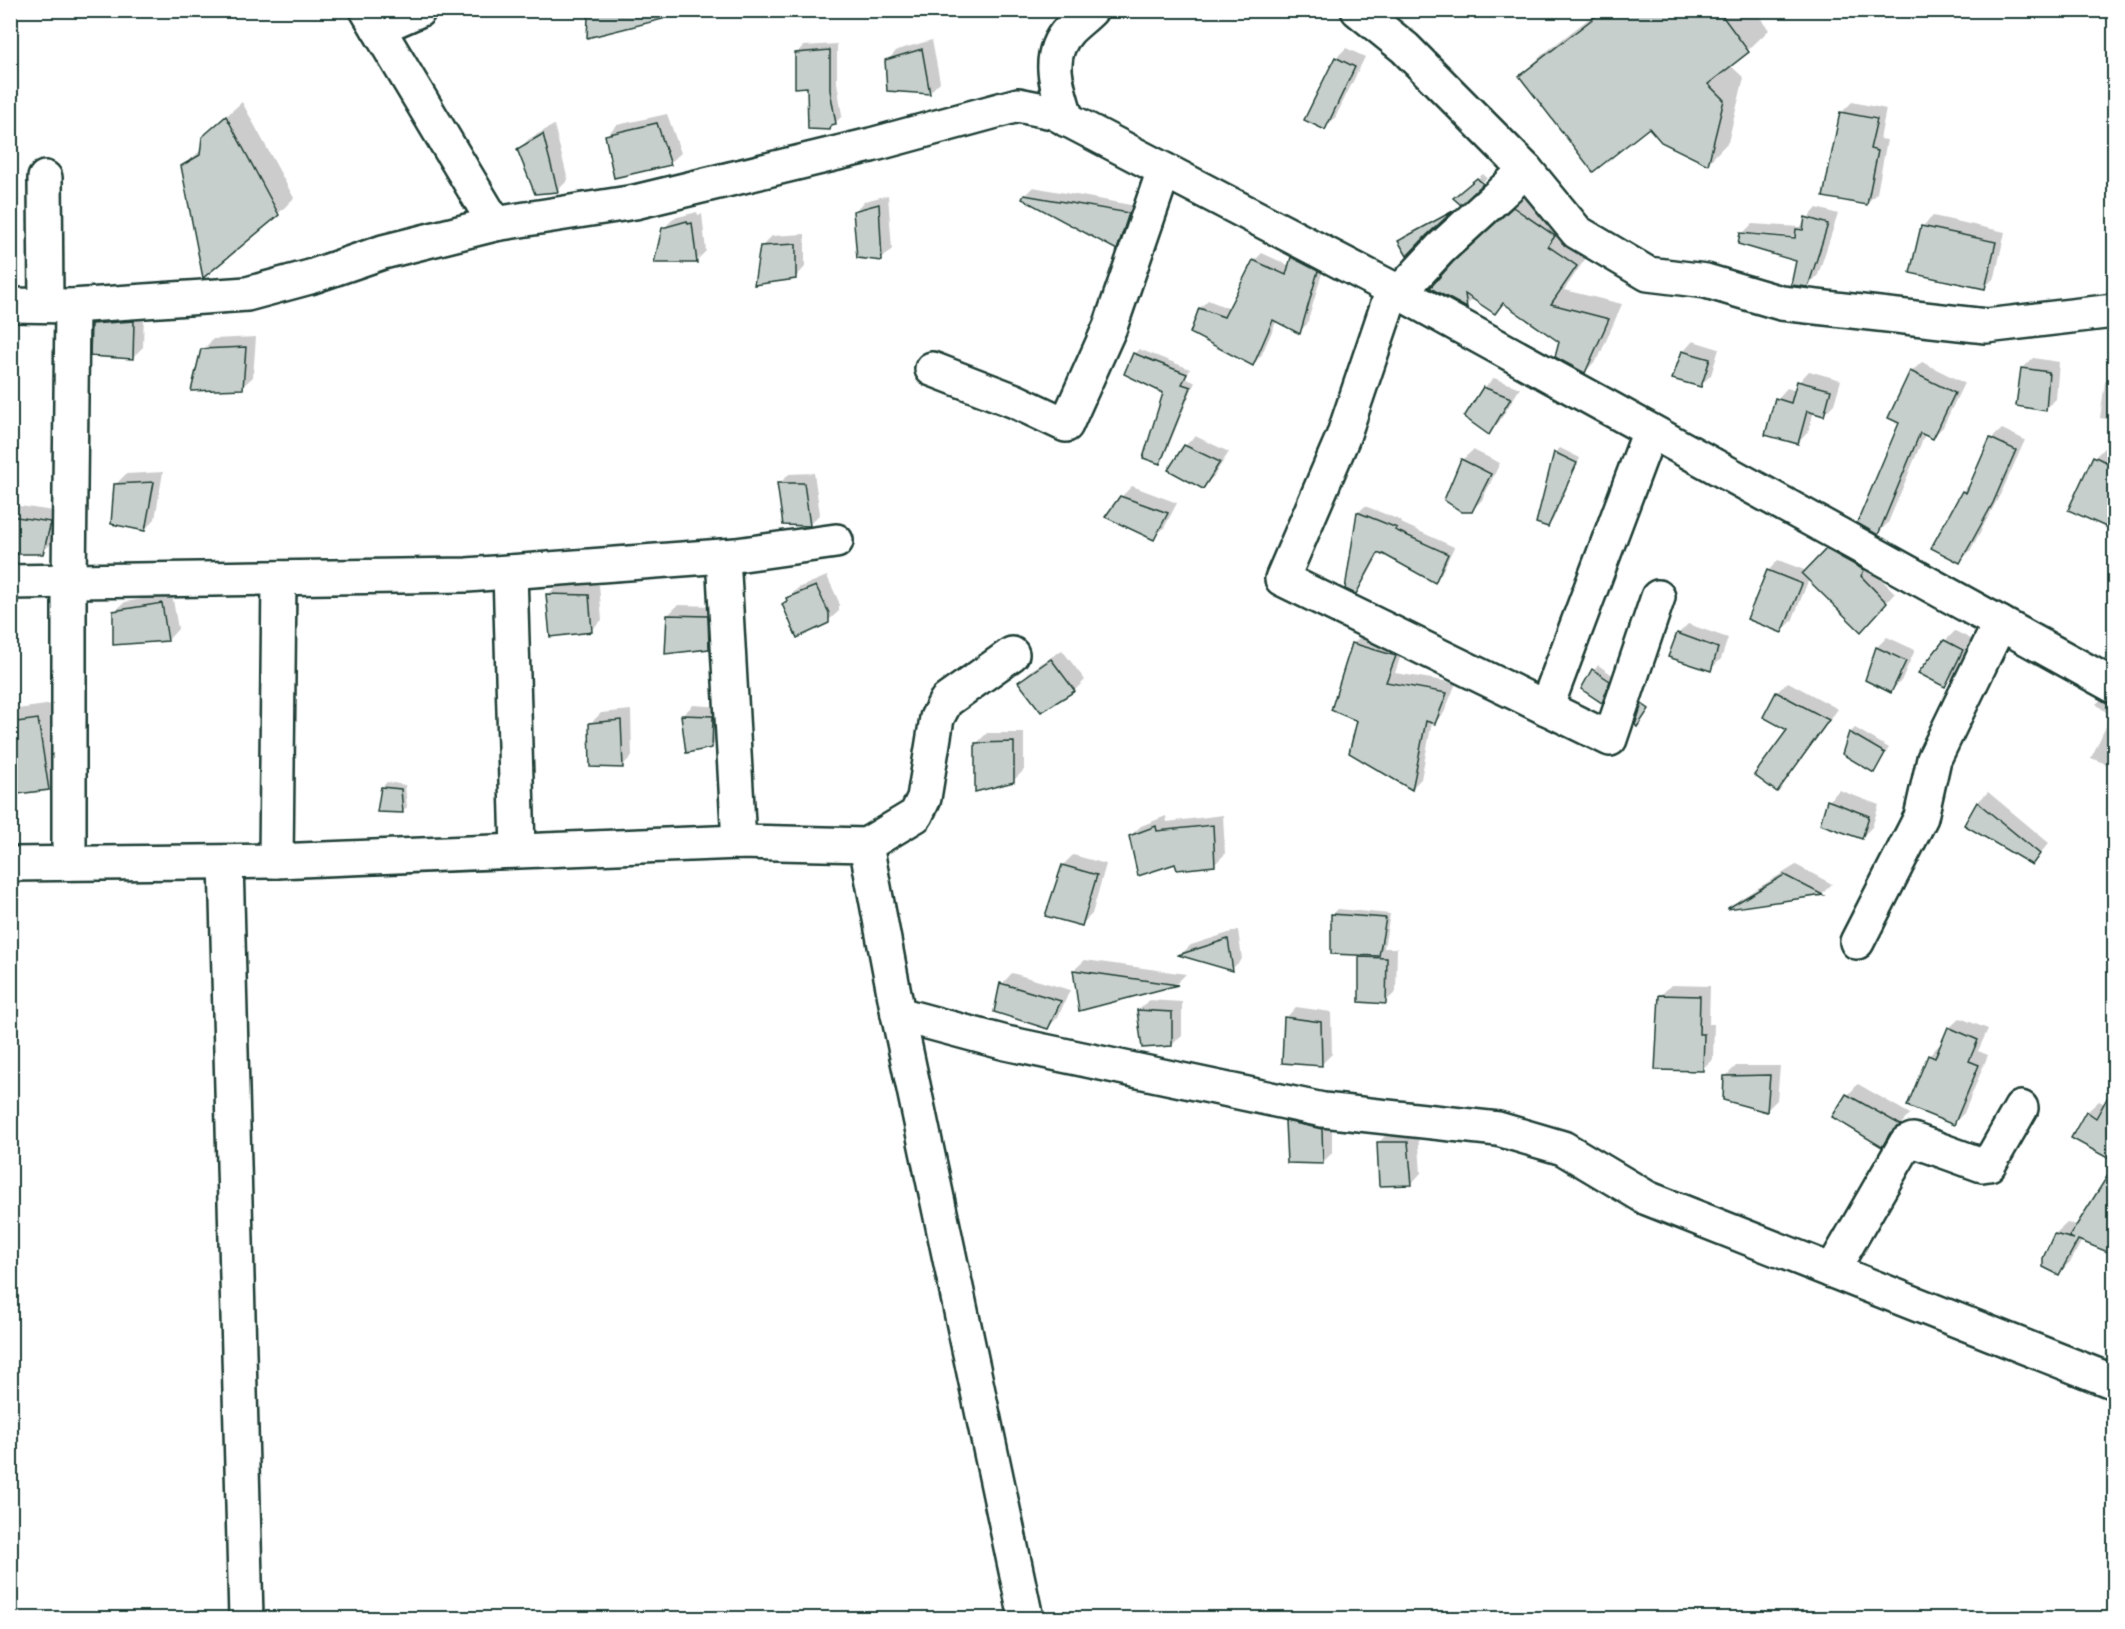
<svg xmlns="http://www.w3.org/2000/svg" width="2125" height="1629" font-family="'Patrick Hand',sans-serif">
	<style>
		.shadow { fill: #0003; fill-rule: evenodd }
		.building { fill: #c7cfcc; stroke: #1f3d34; stroke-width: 1.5 }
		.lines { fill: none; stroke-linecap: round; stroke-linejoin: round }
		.minor-casing { stroke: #1f3d34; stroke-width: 38 }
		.minor { stroke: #fff; stroke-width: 33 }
	</style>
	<rect width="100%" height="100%" fill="#fff"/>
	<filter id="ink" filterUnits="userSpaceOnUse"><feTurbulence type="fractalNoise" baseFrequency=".0167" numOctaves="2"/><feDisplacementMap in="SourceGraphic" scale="12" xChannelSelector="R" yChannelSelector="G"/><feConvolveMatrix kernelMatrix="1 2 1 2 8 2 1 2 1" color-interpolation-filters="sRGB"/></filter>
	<g filter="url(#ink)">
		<g class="shadow">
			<polygon points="590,10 693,10 589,36"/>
			<polygon points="1600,10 1755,10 1769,30 1748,50 1730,65 1744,78 1728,142 1708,163 1649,126 1521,76 1542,55"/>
			<polygon points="932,40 940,82 930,92 887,61 897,50"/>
			<polygon points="837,44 837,82 842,116 830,128 808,85 796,54 803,46"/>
			<polygon points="1346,48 1365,57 1335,118 1324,128 1336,58"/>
			<polygon points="242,102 294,198 278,214 183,167 202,149 203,137"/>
			<polygon points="1852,102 1886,109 1880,139 1887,140 1877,193 1866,204 1841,113"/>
			<polygon points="667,114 681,153 670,163 607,135 617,125"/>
			<polygon points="554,125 568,180 557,191 518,150 529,139"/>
			<polygon points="1483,174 1487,178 1461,203 1460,193"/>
			<polygon points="1033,187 1136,206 1124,240 1116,248 1025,195"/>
			<polygon points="1528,194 1590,252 1564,290 1622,304 1599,357 1585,372 1561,341 1505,303 1495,312 1474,298 1466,306 1432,287 1469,248"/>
			<polygon points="888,195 892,249 881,260 854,212 865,201"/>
			<path d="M1817,208L1838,214L1818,275L1808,286L1798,260L1742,234L1752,224L1800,227ZM1749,233L1802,237V240L1756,236Z"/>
			<polygon points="697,212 698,215 702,214 706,251 696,261 663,229 674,218"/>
			<polygon points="1451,212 1408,254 1400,241 1404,236"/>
			<polygon points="1933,216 2005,232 1995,277 1984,288 1923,226"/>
			<polygon points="805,234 805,267 795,278 762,246 772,236"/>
			<polygon points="1300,250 1325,263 1307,324 1299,332 1277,320 1261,356 1253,364 1200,308 1208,300 1230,309 1254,261 1262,253 1290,266 1292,258"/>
			<polygon points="144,311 143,347 133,357 92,324 102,314"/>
			<polygon points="256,337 253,377 242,387 203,350 213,339"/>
			<polygon points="1693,341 1719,349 1711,375 1700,386 1683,352"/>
			<polygon points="1139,349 1190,369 1186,379 1195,382 1164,457 1159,462 1165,393 1134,354"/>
			<polygon points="2033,358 2059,362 2056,399 2046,409 2023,368"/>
			<polygon points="1922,362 1964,383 1943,427 1932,438 1925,434 1888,523 1878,533 1911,372"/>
			<polygon points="1809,371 1841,380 1834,404 1824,414 1814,411 1808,432 1798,443 1777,399 1787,388 1796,391 1799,382"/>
			<polygon points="2114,372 2114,420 2100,418 2105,382"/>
			<polygon points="1494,378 1520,388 1499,422 1489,433 1484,388"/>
			<polygon points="2002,429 2025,440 2002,491 1970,551 1960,562 1933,547 1963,491 1972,482 1991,439"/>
			<polygon points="1195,436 1229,452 1213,477 1202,487 1185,446"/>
			<polygon points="2105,447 2114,451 2114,530 2095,457"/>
			<polygon points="1560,448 1580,458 1553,520 1548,525 1555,453"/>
			<polygon points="1473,450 1500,463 1482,500 1472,510 1462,460"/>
			<polygon points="163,472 155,519 144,530 115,485 126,474"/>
			<polygon points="814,473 820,514 810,524 779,484 789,474"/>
			<polygon points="1132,486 1177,503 1164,528 1153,538 1121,497"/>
			<polygon points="13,505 60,512 53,541 43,552 10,552 10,508"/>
			<polygon points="1365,506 1402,521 1401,523 1454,547 1441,574 1435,581 1383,552 1380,553 1362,585 1355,592 1358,513"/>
			<polygon points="1836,541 1869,567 1895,593 1870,621 1809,579 1792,621 1782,631 1768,571 1778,560 1807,571"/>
			<polygon points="827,576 839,602 839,611 828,621 788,600 788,598 798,588"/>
			<polygon points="558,584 599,585 602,620 591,630 548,595"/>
			<polygon points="172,594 178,629 168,640 114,612 125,602"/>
			<polygon points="678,605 717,606 719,637 709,648 668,615"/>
			<polygon points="1688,624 1728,638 1721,659 1711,669 1678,634"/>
			<polygon points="1955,631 1973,640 1955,675 1944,685 1945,641"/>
			<polygon points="1363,634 1404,646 1395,673 1456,683 1444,713 1435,722 1432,722 1421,779 1411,789 1359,720 1353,644"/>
			<polygon points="1887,637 1915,650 1901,681 1891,691 1867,680 1877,647"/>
			<polygon points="1062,650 1085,680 1075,690 1041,710 1020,682 1030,671"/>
			<polygon points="1598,665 1614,676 1607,697 1602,701 1583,688"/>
			<polygon points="1788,682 1838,709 1787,779 1777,790 1789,729 1765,716 1777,692"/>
			<polygon points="2106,695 2114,696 2114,767 2091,758 2111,716 2096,704"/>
			<polygon points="53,704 64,773 48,789 10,794 10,710"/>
			<polygon points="693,705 723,707 722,736 711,747 682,716"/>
			<polygon points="631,710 632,756 622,766 591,723 601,713"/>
			<polygon points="1855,728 1889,748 1873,771 1843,753 1850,733"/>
			<polygon points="987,733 1024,733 1024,770 1013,781 977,743"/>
			<polygon points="387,782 405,785 407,807 402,812 382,787"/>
			<polygon points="1839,790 1879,805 1872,827 1862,837 1829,801"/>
			<polygon points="1988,792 2049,843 2032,863 1966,825 1978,802"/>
			<polygon points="1223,815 1225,854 1214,865 1176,863 1130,836 1141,826 1166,816 1167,822"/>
			<polygon points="1073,855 1106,864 1092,914 1081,925 1063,865"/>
			<polygon points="1796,865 1832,884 1822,894 1732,907 1740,899"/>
			<polygon points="1338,909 1390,914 1384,948 1397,948 1396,992 1385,1002 1361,957 1364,954 1333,914"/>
			<polygon points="1238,930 1242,959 1232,969 1181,954 1191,945"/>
			<polygon points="1085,960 1186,974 1177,983 1081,1009 1074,970"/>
			<polygon points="1012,973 1070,990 1058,1017 1048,1028 1002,984"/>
			<polygon points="1671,985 1710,986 1709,1024 1714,1024 1713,1059 1702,1069 1661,995"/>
			<polygon points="1149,1000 1182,1002 1182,1035 1172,1045 1143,1047 1139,1010"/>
			<polygon points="1296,1007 1331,1012 1332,1054 1322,1064 1286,1018"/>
			<polygon points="1960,1018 1988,1029 1978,1051 1988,1055 1964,1113 1953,1124 1929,1056 1939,1045 1942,1047 1949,1028"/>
			<polygon points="1736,1066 1780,1066 1777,1100 1767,1110 1725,1077"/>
			<polygon points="1858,1084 1910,1114 1882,1145 1834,1116 1848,1095"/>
			<polygon points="2099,1101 2105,1104 2114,1160 2087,1112"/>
			<polygon points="1297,1112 1332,1119 1332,1153 1322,1163 1287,1122"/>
			<polygon points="1389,1132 1418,1132 1421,1173 1411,1184 1379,1142"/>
			<polygon points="2067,1223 2078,1225 2082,1240 2071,1261 2059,1273 2055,1234"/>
		</g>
		<g class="building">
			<polygon points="596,10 662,10 663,19 587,38 588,17"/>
			<polygon points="1604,10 1718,10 1749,52 1708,84 1724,100 1708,165 1661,142 1649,128 1593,172 1519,76"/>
			<polygon points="922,49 930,94 887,91 885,60"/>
			<polygon points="830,50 830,90 836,124 831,125 830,130 808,129 807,87 795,88 795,53"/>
			<polygon points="1335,57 1355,67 1325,130 1304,120"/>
			<polygon points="1840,112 1877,119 1870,149 1878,151 1867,205 1823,197"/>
			<polygon points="226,116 279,215 203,278 181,166 200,155 202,137"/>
			<polygon points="657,123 671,165 614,178 605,135"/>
			<polygon points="543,134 558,192 535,194 517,149"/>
			<polygon points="1477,178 1483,184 1461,205 1453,198"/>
			<polygon points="1024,195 1129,213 1117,250 1022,199"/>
			<polygon points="879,204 882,261 857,258 853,211"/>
			<polygon points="1513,207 1555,236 1548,246 1577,266 1551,304 1609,319 1585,373 1555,357 1559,342 1503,303 1495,314 1465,294 1467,308 1430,288 1453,262"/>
			<polygon points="1453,211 1427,235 1407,256 1398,241"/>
			<polygon points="1805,217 1828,224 1808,287 1791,285 1796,261 1738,244 1740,233 1795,238 1796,229 1803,230"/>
			<polygon points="687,221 688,224 692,223 697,263 654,263 662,228"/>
			<polygon points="1921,226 1996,242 1985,289 1910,273"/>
			<polygon points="796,244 796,279 754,285 760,246"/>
			<polygon points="1291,257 1318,271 1300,334 1273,320 1253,366 1190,333 1199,308 1224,317 1253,260 1286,275"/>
			<polygon points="134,321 133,359 90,356 91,324"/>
			<polygon points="246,347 243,389 191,391 201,349"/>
			<polygon points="1682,351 1710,359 1701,387 1672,379"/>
			<polygon points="1133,353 1187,374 1182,384 1191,387 1160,464 1143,458 1163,393 1124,374"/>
			<polygon points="2021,368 2049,372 2046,411 2016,406"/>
			<polygon points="1910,371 1955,393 1933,439 1920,433 1878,535 1857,523 1899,423 1888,418"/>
			<polygon points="1797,381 1831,390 1824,416 1807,411 1798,444 1765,435 1775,398 1791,403"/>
			<polygon points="1483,387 1511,398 1489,435 1464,417"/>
			<polygon points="1990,438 2016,450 1993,503 1960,563 1931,548 1962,491 1966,493"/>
			<polygon points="1184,445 1220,462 1203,489 1168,470"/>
			<polygon points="1554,452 1577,463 1548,527 1536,523"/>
			<polygon points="2093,456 2115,466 2115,531 2068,510"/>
			<polygon points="1461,459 1491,474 1472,512 1462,512 1444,500"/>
			<polygon points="154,482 145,531 111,524 114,484"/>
			<polygon points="777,483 804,483 810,526 783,525"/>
			<polygon points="1120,496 1168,513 1154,540 1105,517"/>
			<polygon points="1357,512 1397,528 1395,530 1448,554 1435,583 1383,554 1382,555 1378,553 1356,594 1345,589"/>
			<polygon points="10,516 51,522 43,554 10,554"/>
			<polygon points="1826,549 1864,570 1861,576 1887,603 1861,632 1802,574"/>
			<polygon points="1767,570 1802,584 1782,633 1747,619"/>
			<polygon points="816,586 829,613 829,623 797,638 782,604 787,601 786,598"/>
			<polygon points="546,594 589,595 592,632 550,637"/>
			<polygon points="162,603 168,641 113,645 113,611"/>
			<polygon points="667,615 708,616 709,649 665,654"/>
			<polygon points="1677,633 1718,648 1711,671 1668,657"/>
			<polygon points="1944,640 1963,650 1945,687 1918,673"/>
			<polygon points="1352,643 1396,656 1386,682 1447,693 1435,724 1426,721 1412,790 1349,753 1357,721 1331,710"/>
			<polygon points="1876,647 1906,661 1891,693 1865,680"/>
			<polygon points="1051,659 1075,691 1041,712 1018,682"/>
			<polygon points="1592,669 1610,681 1602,703 1581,689"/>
			<polygon points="1776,692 1829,720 1777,792 1754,775 1787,730 1763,717"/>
			<polygon points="1642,704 1649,709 1637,727 1635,725"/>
			<polygon points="681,715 713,716 712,748 686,753"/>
			<polygon points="38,719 49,790 10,795 10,723"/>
			<polygon points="621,720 623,768 590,767 589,723"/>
			<polygon points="1849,732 1885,753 1874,773 1842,754"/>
			<polygon points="1014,742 1014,782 975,792 975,743"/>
			<polygon points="381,787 401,789 403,813 377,812"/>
			<polygon points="1827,800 1869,816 1862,839 1820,824"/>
			<polygon points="1977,802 2040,854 2032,865 1964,825"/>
			<polygon points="1213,825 1215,866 1177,870 1175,864 1138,876 1129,836 1156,826 1157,831"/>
			<polygon points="1062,865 1097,875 1082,926 1045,916"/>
			<polygon points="1784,875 1823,895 1728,909 1728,908"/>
			<polygon points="1331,914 1386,918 1379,956 1331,954"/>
			<polygon points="1228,939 1233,971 1178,955"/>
			<polygon points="1359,957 1387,958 1386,1004 1359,1002"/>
			<polygon points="1073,970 1178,985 1079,1011"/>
			<polygon points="1000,983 1061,1001 1048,1029 994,1012"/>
			<polygon points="1659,995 1700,996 1699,1034 1704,1034 1703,1071 1655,1070"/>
			<polygon points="1137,1010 1172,1012 1172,1046 1142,1048"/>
			<polygon points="1284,1017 1321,1022 1322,1066 1282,1063"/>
			<polygon points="1948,1027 1978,1040 1969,1061 1979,1065 1954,1125 1907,1106 1928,1055 1935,1058"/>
			<polygon points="1770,1075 1767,1112 1723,1100 1724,1076"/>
			<polygon points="2115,1084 2115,1162 2071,1138 2086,1111 2096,1118"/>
			<polygon points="1846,1094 1901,1125 1890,1133 1882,1147 1832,1117"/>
			<polygon points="1285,1121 1322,1129 1323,1164 1287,1163"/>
			<polygon points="1377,1142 1408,1142 1412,1185 1379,1186"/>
			<polygon points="2115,1164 2115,1255 2078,1240 2059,1275 2043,1267 2043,1258 2054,1234 2074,1239 2069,1237"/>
		</g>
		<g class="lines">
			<defs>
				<g id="minor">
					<polyline points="367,10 495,224"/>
					<polyline points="1358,10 1405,48 1526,170 1577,232 1648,274 1706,281 1781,303 1986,326 2114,311"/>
					<polyline points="378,28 419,10"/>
					<path d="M1067,120C1058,88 1044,57 1069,30C1076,23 1084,17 1091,10"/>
					<polyline points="45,178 46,305"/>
					<polyline points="1393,289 1343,437 1282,579 1610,739 1658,597"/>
					<polyline points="1399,293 1440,249 1526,170"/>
					<polyline points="10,305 72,306 247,294 310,277 383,252 495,224 635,202 871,145 1018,105 1053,112 1393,289 2114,686"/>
					<polyline points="932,369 1015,401 1066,425 1110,327 1164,170"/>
					<polyline points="723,556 739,842"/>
					<polyline points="510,572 518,850"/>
					<polyline points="10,582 467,575 736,555 836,541"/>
					<polyline points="1546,708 1650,431"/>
					<polyline points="866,845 898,1014 1026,1618"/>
					<polyline points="276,861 279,578"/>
					<polyline points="226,862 246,1618"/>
					<polyline points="69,863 69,581 72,306"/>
					<polyline points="10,864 276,861 739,842 866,845 916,815 924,798 937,718 946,701 1012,654"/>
					<polyline points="1857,942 1921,817 1934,759 2000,623"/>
					<polyline points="898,1014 1006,1043 1323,1110 1498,1129 1563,1148 1647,1198 2114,1382"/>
					<polyline points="1832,1271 1906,1143 1913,1140 1982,1165 1989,1164 2021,1108"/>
				</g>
			</defs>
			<use href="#minor" class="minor-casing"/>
			<use href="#minor" class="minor"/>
		</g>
	</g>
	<rect width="2125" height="1629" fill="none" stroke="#fff" stroke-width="36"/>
	<rect x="18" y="18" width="2089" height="1593" fill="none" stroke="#1f3d34" stroke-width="2" filter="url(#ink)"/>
</svg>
